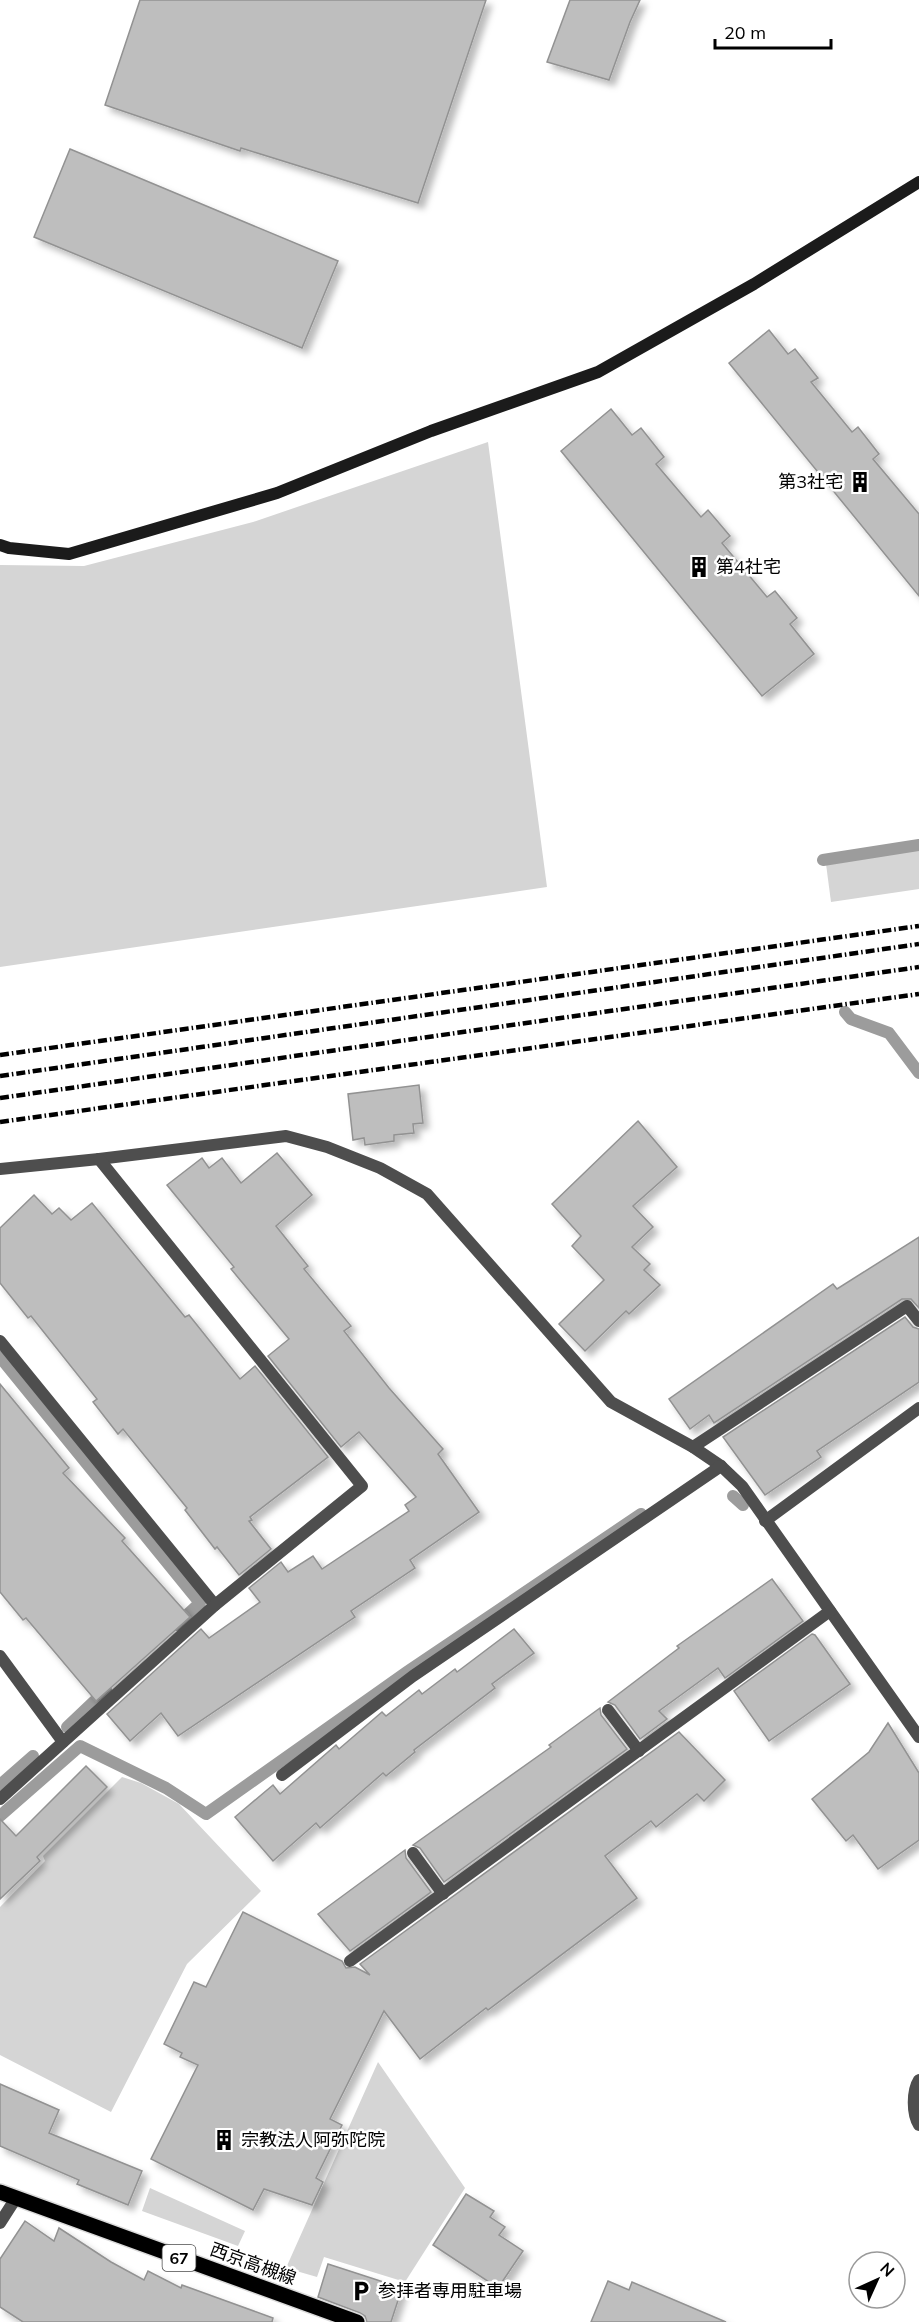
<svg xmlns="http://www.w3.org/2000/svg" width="919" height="2322" font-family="Mulish,'Noto Sans JP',sans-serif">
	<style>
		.green { fill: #d5d5d5 }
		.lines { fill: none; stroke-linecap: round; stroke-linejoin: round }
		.stream { stroke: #9c9c9c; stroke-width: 12 }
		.building { fill: #bebebe; stroke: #929292; stroke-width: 1.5; filter: url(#shadow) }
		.primary-casing { stroke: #dbdbdb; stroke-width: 18 }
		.street { stroke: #4e4e4e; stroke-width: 12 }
		.secondary { stroke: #1b1b1b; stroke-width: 12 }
		.primary { stroke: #000; stroke-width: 15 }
		.rail { stroke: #000; stroke-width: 4.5; stroke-dasharray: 9 3 1.5 3; stroke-linecap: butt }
		.labels { text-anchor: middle; stroke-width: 5; stroke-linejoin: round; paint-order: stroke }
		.shield { fill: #fff; stroke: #4c4c4c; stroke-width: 1.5 }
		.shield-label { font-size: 16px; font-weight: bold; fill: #000 }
		.poi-label { font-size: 18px; fill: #000; stroke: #fff; text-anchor: start }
		.street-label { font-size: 18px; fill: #000; stroke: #fff }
	</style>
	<defs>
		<filter id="shadow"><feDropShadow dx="5.5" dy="5.5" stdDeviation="3" flood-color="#0004"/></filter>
	</defs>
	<rect width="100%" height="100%" fill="#fff"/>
	<g class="green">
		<polygon points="488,442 547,887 0,967 0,565 84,566 253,522"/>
		<polygon points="919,850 919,889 831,902 826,864"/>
		<polygon points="122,1777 141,1783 179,1804 261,1891 187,1964 111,2112 0,2055 0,1907 45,1861 43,1856"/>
		<polygon points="378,2062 465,2188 405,2282 324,2257 317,2277 286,2268"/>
		<polygon points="150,2188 245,2231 238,2246 142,2211"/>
	</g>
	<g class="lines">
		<g class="stream">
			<polyline points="823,860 919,845"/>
			<polyline points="845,1012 851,1019 889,1033 919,1073"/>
			<polyline points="0,1357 200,1603 176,1625"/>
			<polyline points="733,1496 743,1505"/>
			<polyline points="67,1727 106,1690"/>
			<polyline points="0,1785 33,1756"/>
			<polyline points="0,1816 80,1746 166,1788 206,1814 407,1672 641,1514"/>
		</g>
	</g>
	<g class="building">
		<polygon points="140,0 486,0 418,203 241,148 240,151 105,105"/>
		<polygon points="570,0 640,0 630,22 609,80 547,62"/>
		<polygon points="70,149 338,261 302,348 34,237"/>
		<polygon points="769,330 788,354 795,349 818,378 811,382 852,432 858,427 879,454 873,459 919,514 919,596 729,363"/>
		<polygon points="611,409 632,435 641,428 664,457 656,464 701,517 708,510 730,536 722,543 767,597 775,591 797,618 790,624 814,654 762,696 561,451"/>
		<polygon points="419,1085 423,1123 413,1124 414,1133 394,1135 394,1141 365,1145 364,1138 353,1140 348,1094"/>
		<polygon points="638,1121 677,1167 633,1206 653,1227 632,1247 650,1264 644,1270 660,1285 629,1314 626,1311 585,1351 559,1324 604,1280 572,1246 581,1236 552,1204"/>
		<polygon points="277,1153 312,1195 276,1226 308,1266 304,1269 351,1326 344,1331 389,1388 443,1449 438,1454 479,1512 410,1560 415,1568 351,1611 355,1617 178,1736 161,1713 130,1741 107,1714 201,1629 209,1638 260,1602 249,1588 281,1562 288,1572 313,1556 322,1569 409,1511 405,1505 416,1497 359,1432 341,1447 268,1356 289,1339 231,1269 234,1267 167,1185 202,1158 209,1168 222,1158 241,1183"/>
		<polygon points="34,1195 52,1214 59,1208 71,1220 92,1203 185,1317 189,1315 240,1379 255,1366 328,1457 250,1517 252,1520 249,1521 271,1549 239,1575 217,1547 215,1549 185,1510 187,1508 123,1429 118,1434 93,1402 97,1399 31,1316 28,1318 0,1283 0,1228"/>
		<polygon points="919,1237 919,1308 911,1299 902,1299 714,1423 709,1415 690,1429 669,1399 833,1284 837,1289"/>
		<polygon points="905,1317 913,1327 919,1329 919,1382 817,1451 821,1457 765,1495 723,1437"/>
		<polygon points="0,1384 69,1468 63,1473 125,1538 122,1541 190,1617 96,1701 26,1618 23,1620 0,1592"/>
		<polygon points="772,1579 803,1621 725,1678 718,1668 659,1711 667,1719 640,1739 615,1705 608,1702 679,1648 677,1646"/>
		<polygon points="514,1629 534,1653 492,1684 495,1688 414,1750 415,1752 386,1776 383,1773 320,1828 316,1823 273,1861 235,1817 273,1785 280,1794 336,1745 339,1749 382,1712 386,1716 419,1690 422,1694 455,1669 457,1672"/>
		<polygon points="812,1634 815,1635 850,1684 769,1741 734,1691"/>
		<polygon points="600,1708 601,1715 627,1749 444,1882 420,1848 413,1845 551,1747 549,1745"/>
		<polygon points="888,1723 919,1773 919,1840 878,1869 853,1835 846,1841 812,1799 869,1752"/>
		<polygon points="679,1732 725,1780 704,1801 697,1794 656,1827 651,1821 605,1856 637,1898 488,2010 486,2008 420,2059 384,2011 330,2119 342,2125 316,2178 323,2182 312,2205 264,2189 253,2210 151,2159 198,2065 180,2057 182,2053 164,2044 194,1982 206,1987 243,1912 342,1961 346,1968 355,1967 370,1975 360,1964"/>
		<polygon points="86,1766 107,1787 37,1857 40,1861 0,1899 0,1819 16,1836"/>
		<polygon points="405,1850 406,1858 431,1892 350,1951 318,1914"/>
		<polygon points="0,2084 59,2110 49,2133 142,2171 128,2205 77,2184 79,2180 0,2146"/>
		<polygon points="466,2194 494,2211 490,2217 505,2227 499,2235 523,2251 498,2288 433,2245"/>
		<polygon points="25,2221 54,2241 59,2228 111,2262 144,2280 148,2271 181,2288 182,2285 273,2318 272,2322 23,2322 0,2307 0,2259"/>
		<polygon points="328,2264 402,2288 391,2322 367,2322 365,2316 360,2313 318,2297"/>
		<polygon points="608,2281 629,2290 632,2282 726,2322 591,2322"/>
	</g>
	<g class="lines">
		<defs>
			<polyline id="primary" points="0,2192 357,2322"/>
		</defs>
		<use href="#primary" class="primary-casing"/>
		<g class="street">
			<polyline points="0,1169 99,1159 286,1136 327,1147 380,1168 427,1194 611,1402 693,1447 721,1466 742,1486 919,1737"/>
			<polyline points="0,1341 215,1605"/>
			<polyline points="693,1447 907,1306 919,1321"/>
			<polyline points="765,1521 919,1408"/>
			<polyline points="0,1656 63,1742"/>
			<polyline points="608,1710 639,1751"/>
			<polyline points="282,1775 413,1676 721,1466"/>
			<polyline points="0,1799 215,1605 362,1486 99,1159"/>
			<polyline points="413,1853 443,1894"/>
			<polyline points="350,1961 830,1611"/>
			<path d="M919,2080C912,2091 912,2114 919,2125"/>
			<polyline points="0,2223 16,2198"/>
		</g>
		<polyline class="secondary" points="0,545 9,548 69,554 277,493 431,431 598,372 754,284 919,182"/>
		<use href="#primary" class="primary"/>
		<g class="rail">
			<polyline points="0,1055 919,926"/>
			<polyline points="0,1076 919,944"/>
			<polyline points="0,1098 919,967"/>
			<polyline points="0,1122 919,994"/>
		</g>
	</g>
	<defs>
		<symbol id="building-bare" viewBox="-9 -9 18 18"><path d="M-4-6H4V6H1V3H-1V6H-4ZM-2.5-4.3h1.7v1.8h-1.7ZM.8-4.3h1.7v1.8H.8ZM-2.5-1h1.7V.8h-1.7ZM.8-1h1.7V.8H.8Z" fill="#000" stroke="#fff" stroke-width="2.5" paint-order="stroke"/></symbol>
		<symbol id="parking-bare" viewBox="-9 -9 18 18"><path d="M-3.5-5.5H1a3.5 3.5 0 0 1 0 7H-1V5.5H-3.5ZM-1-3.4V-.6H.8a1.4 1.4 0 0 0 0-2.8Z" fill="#000" stroke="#fff" stroke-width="2.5" paint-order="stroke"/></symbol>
	</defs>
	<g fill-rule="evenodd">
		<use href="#building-bare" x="845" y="467" width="30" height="30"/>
		<use href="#building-bare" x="684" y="552" width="30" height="30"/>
		<use href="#building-bare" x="209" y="2125" width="30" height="30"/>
		<use href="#parking-bare" x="346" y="2276" width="30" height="30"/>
	</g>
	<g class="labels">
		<rect class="shield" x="162.5" y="2245" width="33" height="26" rx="4.5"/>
		<g class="shield-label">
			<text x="179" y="2264">67</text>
		</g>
		<g class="poi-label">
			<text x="843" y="488" text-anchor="end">第3社宅</text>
			<text x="716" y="573">第4社宅</text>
			<text x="241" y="2146">宗教法人阿弥陀院</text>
			<text x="378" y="2297">参拝者専用駐車場</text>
		</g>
		<g class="street-label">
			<text transform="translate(253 2264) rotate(20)" y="6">西京高槻線</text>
		</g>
	</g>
	<g transform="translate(877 2280) rotate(45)"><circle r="28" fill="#ffffff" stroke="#999999" stroke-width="1.5"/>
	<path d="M0-4.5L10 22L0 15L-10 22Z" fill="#000000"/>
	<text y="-9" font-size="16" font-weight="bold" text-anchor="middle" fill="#000000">N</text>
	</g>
	<path d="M715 39v9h116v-9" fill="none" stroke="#000000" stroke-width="3"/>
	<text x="724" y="39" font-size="18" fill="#000000" stroke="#ffffff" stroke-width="4.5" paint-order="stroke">20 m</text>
</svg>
